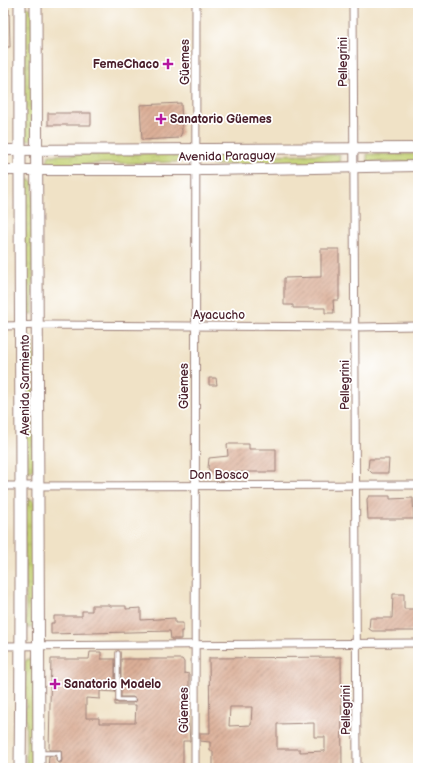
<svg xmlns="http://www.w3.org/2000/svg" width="421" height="771" font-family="'Balsamiq Sans',sans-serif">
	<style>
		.grass { fill: url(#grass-tufts); stroke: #86784f }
		.park { fill: url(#park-crowns); stroke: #86784f }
		.building { fill: url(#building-hatch); fill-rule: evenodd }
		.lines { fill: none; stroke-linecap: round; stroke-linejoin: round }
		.service-casing { stroke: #9d8078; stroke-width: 5.5 }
		.minor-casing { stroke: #9d8078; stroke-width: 9 }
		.secondary-casing { stroke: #9d8078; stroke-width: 12 }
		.primary-casing { stroke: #9d8078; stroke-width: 13 }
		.service { stroke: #fff; stroke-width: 3.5 }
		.minor { stroke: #fff; stroke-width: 7 }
		.secondary { stroke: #fff; stroke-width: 10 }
		.primary { stroke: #fff; stroke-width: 11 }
		.poi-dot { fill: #b5179e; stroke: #fff; stroke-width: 1.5 }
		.labels { text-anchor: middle; stroke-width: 3.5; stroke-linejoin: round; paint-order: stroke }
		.street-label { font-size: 12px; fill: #4a1f2b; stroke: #fff }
		.poi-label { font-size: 12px; font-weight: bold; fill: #4a1f2b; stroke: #fff; text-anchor: start }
	</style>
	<defs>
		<pattern id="grass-tufts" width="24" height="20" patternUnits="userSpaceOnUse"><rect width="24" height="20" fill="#c2d073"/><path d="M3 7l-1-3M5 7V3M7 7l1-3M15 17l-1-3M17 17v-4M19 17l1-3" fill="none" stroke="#a8b264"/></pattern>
		<pattern id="park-crowns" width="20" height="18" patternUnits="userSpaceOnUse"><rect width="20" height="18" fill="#c2d073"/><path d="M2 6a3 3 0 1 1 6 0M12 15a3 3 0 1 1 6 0" fill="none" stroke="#a8b264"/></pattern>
		<pattern id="building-hatch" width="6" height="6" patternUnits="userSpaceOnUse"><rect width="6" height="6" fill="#dbaf97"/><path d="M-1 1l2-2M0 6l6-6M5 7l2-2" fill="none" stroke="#b48e7b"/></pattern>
	</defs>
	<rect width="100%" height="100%" fill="#fff"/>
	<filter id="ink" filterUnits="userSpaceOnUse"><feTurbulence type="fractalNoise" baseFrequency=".025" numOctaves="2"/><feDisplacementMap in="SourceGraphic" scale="8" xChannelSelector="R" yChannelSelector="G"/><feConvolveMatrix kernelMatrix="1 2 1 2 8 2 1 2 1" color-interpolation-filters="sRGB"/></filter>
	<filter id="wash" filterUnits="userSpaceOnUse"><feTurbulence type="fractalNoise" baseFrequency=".012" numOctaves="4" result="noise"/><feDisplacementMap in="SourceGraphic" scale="16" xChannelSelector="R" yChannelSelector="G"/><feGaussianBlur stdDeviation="0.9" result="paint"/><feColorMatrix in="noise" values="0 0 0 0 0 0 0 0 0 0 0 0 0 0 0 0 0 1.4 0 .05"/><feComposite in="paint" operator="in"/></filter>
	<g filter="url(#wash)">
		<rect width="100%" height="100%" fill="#f0e2c6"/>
		<g class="grass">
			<polygon points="26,7 30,8 33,10 33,138 31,140 26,140 24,137 24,9"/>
			<polygon points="340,154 339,163 212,165 209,163 209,158 212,155"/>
			<rect x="367" y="154" width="51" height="8"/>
			<polygon points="26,180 30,180 33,182 33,314 24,314 24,183"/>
			<polygon points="27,340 31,340 33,341 34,468 32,471 27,471 25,469 25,341"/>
			<polygon points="28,499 31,499 35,502 34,627 31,628 26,628 24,502"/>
		</g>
		<g class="park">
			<polygon points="179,153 181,155 182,159 180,162 49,165 47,163 49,155"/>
			<polygon points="27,659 32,659 35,661 35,768 26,768 25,662"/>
		</g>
		<g id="blocks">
			<g class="building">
				<polygon points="3,9 9,9 10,47 3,47"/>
				<polygon points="181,103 182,133 179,138 142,140 140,105"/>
				<rect x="48" y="113" width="43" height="12"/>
				<polygon points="321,249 339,249 339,300 333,300 334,313 325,313 325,308 293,308 293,305 284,305 284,278 321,277"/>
				<polygon points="209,378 216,378 217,385 209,385"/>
				<polygon points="227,444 249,444 249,449 276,449 276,472 211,472 208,468 209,458 228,456"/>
				<polygon points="369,459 389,459 388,473 372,473 368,469"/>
				<polygon points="369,496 390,496 390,499 413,498 414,519 368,519 367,499"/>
				<polygon points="393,594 404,594 404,609 418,609 418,631 372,631 369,629 370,618 392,618"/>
				<polygon points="92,605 110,605 110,606 126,606 126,609 141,608 141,620 175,618 175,623 183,623 183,631 181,631 181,639 171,639 170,631 51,634 51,623 54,623 54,616 82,616 82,611 92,611"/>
				<polygon points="90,652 101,652 101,659 115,659 115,692 100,691 100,699 86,698 86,718 99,718 99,723 135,723 136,705 115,705 115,701 118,703 133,703 136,700 133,697 121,697 121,659 182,659 184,662 184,673 189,674 189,698 184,698 184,715 188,715 190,741 183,741 183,768 48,768 49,756 56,756 56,761 59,763 61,763 62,760 61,750 49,750 51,659 89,659"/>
				<path d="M341,657L342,768H213V751H210V742L200,741V733H210L209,658ZM230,707H252L251,725L229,726ZM314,723V737H325V751L300,752V749H277V724Z"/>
			</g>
		</g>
	</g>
	<g filter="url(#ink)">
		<use href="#blocks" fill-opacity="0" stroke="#9d8078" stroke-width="1"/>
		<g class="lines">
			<defs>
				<g id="service">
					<polyline points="118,653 118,700 133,700"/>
					<polyline points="40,753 59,753 59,760"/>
				</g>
				<g id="minor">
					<polyline points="353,3 357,768"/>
					<polyline points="3,326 48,325 356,327 418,326"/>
					<polyline points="3,486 418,485"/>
					<polyline points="3,646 418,643"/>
					<polyline points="195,768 196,3"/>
				</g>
				<g id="secondary">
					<polyline points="3,150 418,148"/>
					<polyline points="3,170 208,170 418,166"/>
				</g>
				<g id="primary">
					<polyline points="36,3 39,768"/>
					<path d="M20,768C23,513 19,258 20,3"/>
				</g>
			</defs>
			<use href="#service" class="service-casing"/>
			<use href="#minor" class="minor-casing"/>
			<use href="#secondary" class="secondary-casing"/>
			<use href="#primary" class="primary-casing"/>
			<use href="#service" class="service"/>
			<use href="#minor" class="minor"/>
			<use href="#secondary" class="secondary"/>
			<use href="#primary" class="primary"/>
		</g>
	</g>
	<g class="poi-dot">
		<path d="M166 58h4v4h4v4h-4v4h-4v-4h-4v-4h4z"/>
		<path d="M159 113h4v4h4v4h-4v4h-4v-4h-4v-4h4z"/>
		<path d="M53 678h4v4h4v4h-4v4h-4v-4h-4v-4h4z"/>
	</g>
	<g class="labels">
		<g class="street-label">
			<text transform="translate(185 62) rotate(-90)" y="4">Güemes</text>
			<text transform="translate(343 62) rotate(-90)" y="4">Pellegrini</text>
			<text transform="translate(227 156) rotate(-1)" y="4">Avenida Paraguay</text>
			<text x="219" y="319">Ayacucho</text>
			<text transform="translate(25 385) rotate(-90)" y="4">Avenida Sarmiento</text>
			<text transform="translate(345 385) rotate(-90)" y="4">Pellegrini</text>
			<text transform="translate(184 386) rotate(-90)" y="4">Güemes</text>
			<text x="219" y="479">Don Bosco</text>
			<text transform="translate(184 710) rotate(-90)" y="4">Güemes</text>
			<text transform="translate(346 710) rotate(-90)" y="4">Pellegrini</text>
		</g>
		<g class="poi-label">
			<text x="159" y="68" text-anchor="end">FemeChaco</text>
			<text x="170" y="123">Sanatorio Güemes</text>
			<text x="64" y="688">Sanatorio Modelo</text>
		</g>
	</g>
	<rect width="421" height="771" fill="none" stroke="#fff" stroke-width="16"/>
</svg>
